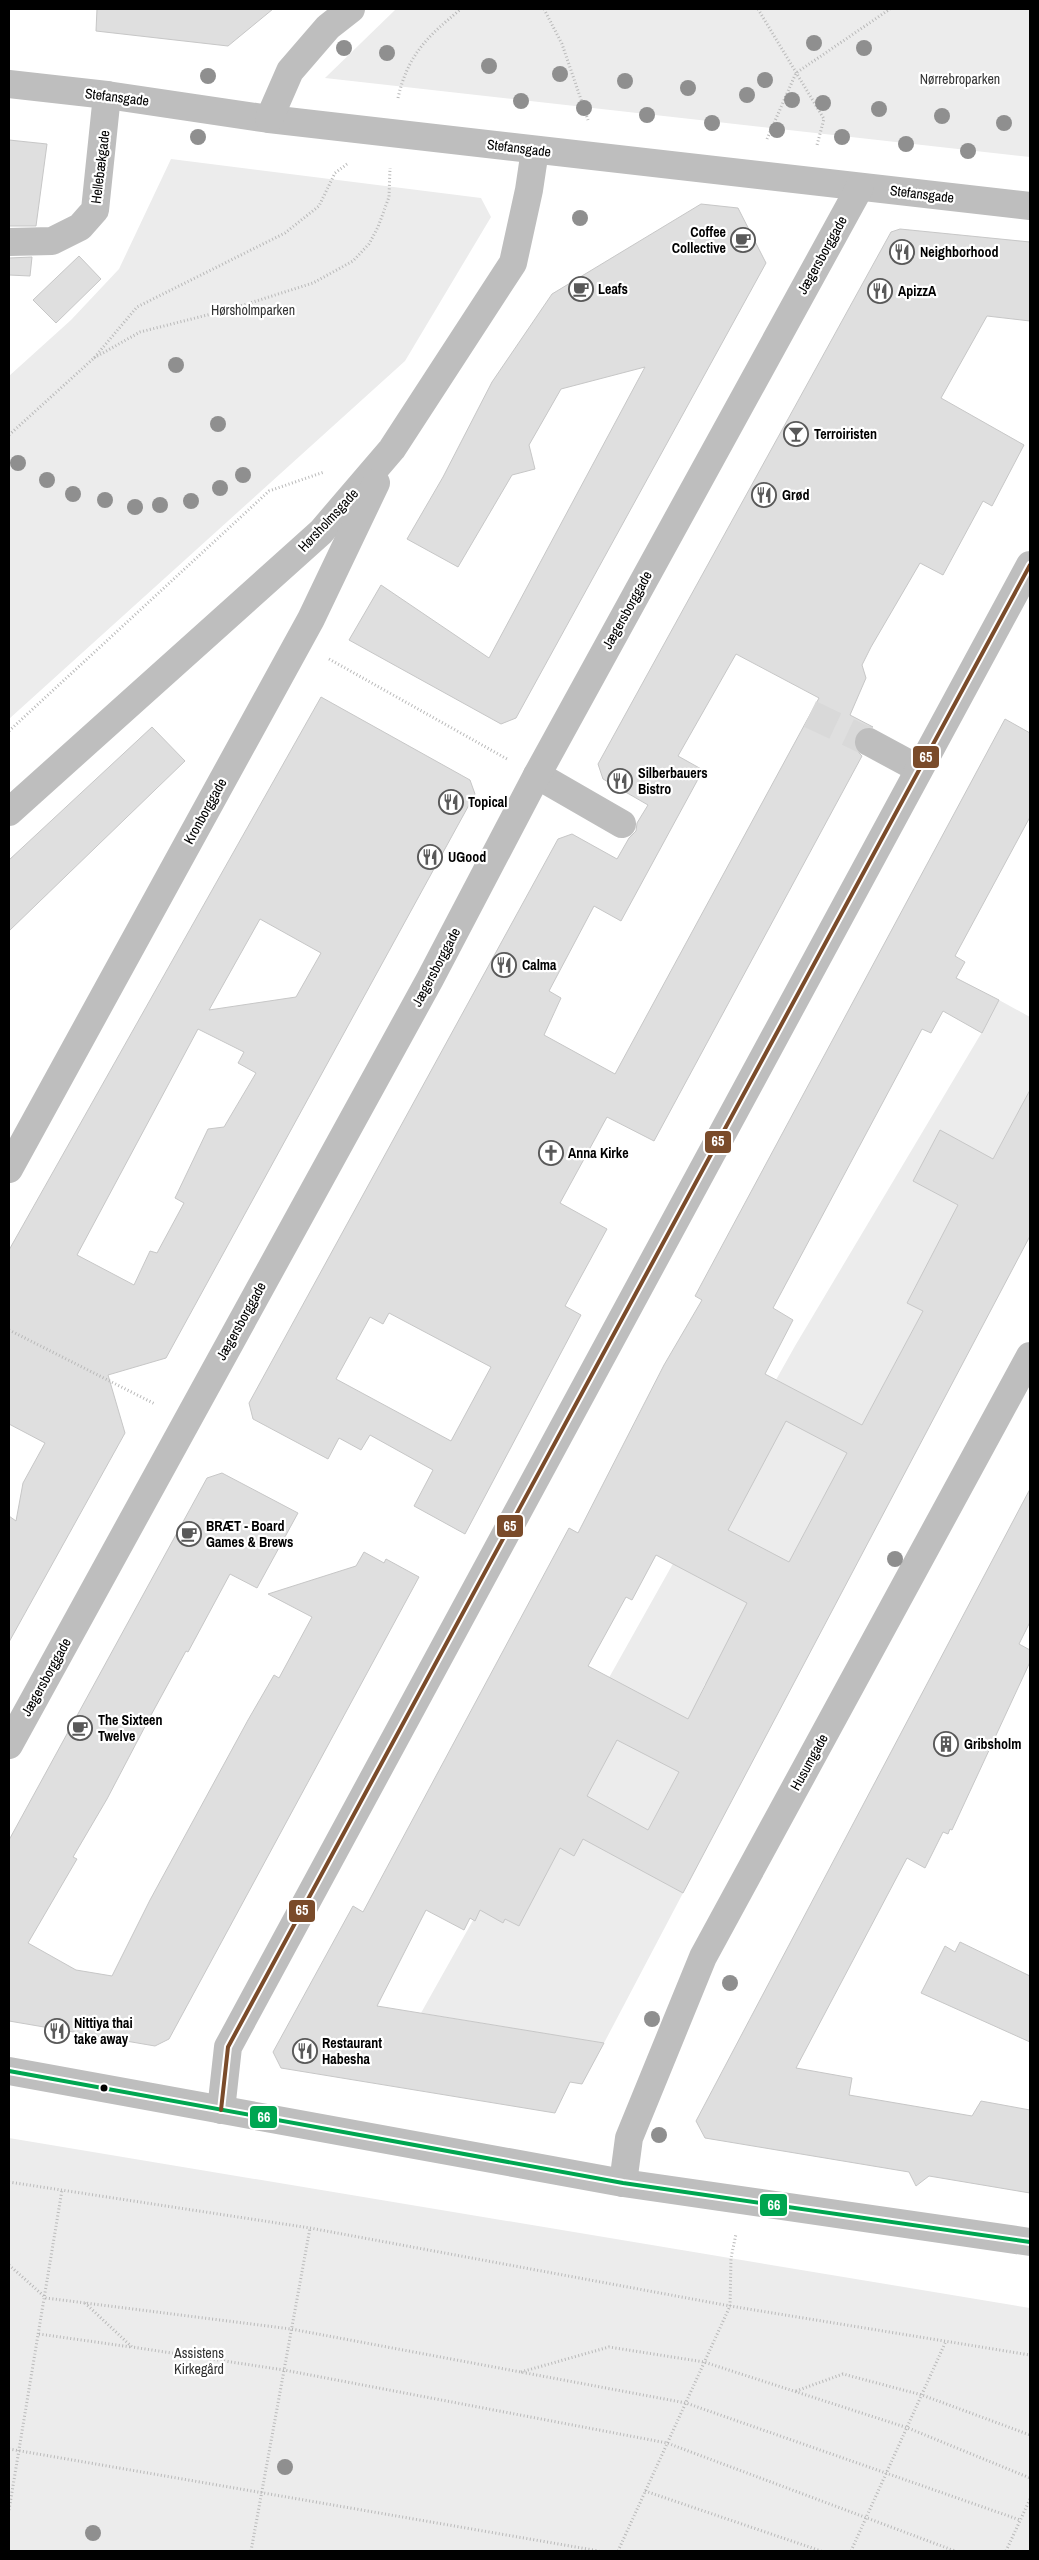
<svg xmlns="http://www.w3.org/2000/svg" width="1039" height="2560" font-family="'Archivo Narrow',sans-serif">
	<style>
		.green { fill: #ececec }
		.building { fill: #dfdfdf; stroke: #c7c7c7; fill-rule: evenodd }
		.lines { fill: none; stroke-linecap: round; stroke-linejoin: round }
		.minor-tunnel { stroke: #d9d9d9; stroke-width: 28; stroke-dasharray: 28 14; stroke-linecap: butt }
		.path { stroke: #b9b9b9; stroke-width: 3; stroke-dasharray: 1 2.5; stroke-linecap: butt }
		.minor { stroke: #bebebe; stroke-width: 28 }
		.bus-1-casing { stroke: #fff; stroke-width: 8 }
		.bus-2-casing { stroke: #fff; stroke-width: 8 }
		.bus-1 { stroke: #00a651; stroke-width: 4 }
		.bus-2 { stroke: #7a4b2a; stroke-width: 4 }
		.tree { fill: #8f8f8f }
		.bus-dot { fill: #000; stroke: #fff; stroke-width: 2 }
		.labels { text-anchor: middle; stroke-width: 4.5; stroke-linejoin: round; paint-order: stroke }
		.park-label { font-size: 14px; fill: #333; stroke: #fff }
		.street-label { font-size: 14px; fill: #000; stroke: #fff }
		.poi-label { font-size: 14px; font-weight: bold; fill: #000; stroke: #fff; text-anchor: start }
		.line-badge { stroke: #fff; stroke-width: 2 }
		.badge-label { font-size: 14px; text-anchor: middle; font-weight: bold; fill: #fff }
	</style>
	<rect width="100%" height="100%" fill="#fff"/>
	<g class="green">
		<polygon points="396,9 1030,9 1030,157 325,78"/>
		<polygon points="171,159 481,198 491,217 405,361 9,719 9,376 71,320 119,269"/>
		<polygon points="999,1000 1030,1017 1030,1090 988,1168 937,1245 931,1258 943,1273 781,1577 733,1630 727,1642 713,1689 705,1684 699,1697 709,1703 710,1713 630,1864 683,1893 604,2043 421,2013 795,1346 982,1032"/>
		<polygon points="9,2138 1030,2308 1030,2551 9,2551"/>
	</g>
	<g class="building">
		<polygon points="97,9 273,9 228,46 96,31"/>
		<polygon points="9,140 47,144 36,226 9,226"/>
		<polygon points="701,204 738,208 766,263 516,718 501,724 349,640 381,585 489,658 645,367 561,389 529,445 535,469 512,475 458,567 407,539 443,477 492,382 552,294"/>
		<path d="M900,229L1030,242V321L987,316L941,398L1024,445L992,506L983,501L943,575L920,563L871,647L862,665L866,678L850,715L873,727L861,728L855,735L853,743L856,750L862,756L654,1141L607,1117L560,1203L607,1229L565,1306L581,1315L465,1534L414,1506L433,1470L370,1435L361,1450L339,1438L328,1459L253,1419L249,1403L558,839L572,834L617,859L629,838L636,831L637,823L648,805L603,779L598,764L891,232ZM736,654L819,698L615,1074L544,1035L561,998L549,991L594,906L621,921L703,770L678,756ZM389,1313L491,1367L451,1441L336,1379L370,1317L383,1324Z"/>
		<polygon points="79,256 101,279 56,323 33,300"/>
		<polygon points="32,257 30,276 9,275 9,258"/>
		<path d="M321,697L470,780L475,794L166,1358L108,1375L125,1433L9,1642V1516L16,1521L23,1483L45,1443L9,1424V1250ZM260,919L321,953L296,997L209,1010ZM198,1029L244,1052L238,1063L256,1073L224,1127L208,1129L175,1198L184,1203L157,1253L150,1251L134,1285L77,1255Z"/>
		<path d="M1005,719L1030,733V817L955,956L965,962L956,978L999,1000L982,1033L943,1011L931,1033L922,1029L773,1308L793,1320L765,1374L862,1425L923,1311L907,1303L958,1205L913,1181L940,1130L993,1159L1030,1090V1236L683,1893L583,1839L574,1856L560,1848L519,1926L505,1919L503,1923L480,1910L475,1921L470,1918L464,1930L426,1910L377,2006L604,2043L582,2084L570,2082L555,2113L281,2068L273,2052L353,1906L363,1912L569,1528L578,1533L664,1365L702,1300L695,1296ZM786,1421L847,1453L789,1562L728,1530ZM656,1555L747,1603L688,1719L588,1666L626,1597L632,1600ZM617,1740L679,1772L648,1830L587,1796Z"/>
		<polygon points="152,727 185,761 9,931 9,860"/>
		<polygon points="222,1473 298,1513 257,1588 230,1574 188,1652 186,1651 150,1717 107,1799 73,1857 77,1859 28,1943 76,1970 112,1976 150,1900 248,1720 274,1675 279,1678 312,1617 268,1594 356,1566 364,1552 384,1563 386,1559 419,1577 169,2039 155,2046 9,2021 9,1840 207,1478"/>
		<polygon points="1030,1489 1030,1622 1019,1644 1030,1650 1030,1662 952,1830 950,1829 948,1834 943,1832 925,1868 907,1858 796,2068 852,2078 849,2095 972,2116 981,2101 1030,2110 1030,2193 929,2176 916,2186 909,2172 705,2138 696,2121"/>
		<polygon points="960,1942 1030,1976 1030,2042 921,1993 945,1946 955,1952"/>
	</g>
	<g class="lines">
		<polyline class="minor-tunnel" points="810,714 869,742"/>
		<g class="path">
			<polyline points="544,9 562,44 588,120"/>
			<polyline points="758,9 824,119 817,145"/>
			<path d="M398,98C408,54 428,36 461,9"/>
			<polyline points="767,139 796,73 890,9"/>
			<polyline points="94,358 140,332 231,309 313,283 353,261 369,244 378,227 389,197 390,168"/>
			<polyline points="9,435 94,358 137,307 285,233 319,206 335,173 347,164"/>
			<polyline points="329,659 507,759"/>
			<polyline points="9,731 269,491 324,472"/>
			<polyline points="9,1330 155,1404"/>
			<polyline points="9,2182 310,2228 730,2306 1030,2355"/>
			<polyline points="9,2265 46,2298 291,2329 686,2403 1020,2520"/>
			<polyline points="85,2303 132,2347 284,2370 667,2443 955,2551"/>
			<polyline points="39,2334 131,2347"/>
			<polyline points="521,2372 609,2347 704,2362 908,2428 1030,2478"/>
			<polyline points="796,2391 843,2374 922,2395 1030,2435"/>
			<polyline points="9,2449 599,2551"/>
			<polyline points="645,2491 821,2551"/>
			<polyline points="9,2510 62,2190"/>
			<polyline points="251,2551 310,2228"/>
			<polyline points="618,2551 730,2306 731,2258 736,2234"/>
			<polyline points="851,2551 946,2341"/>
			<polyline points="1006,2551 1030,2499"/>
		</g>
		<g class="minor">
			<polyline points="9,84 107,95 269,119 1030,206"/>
			<polyline points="269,119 290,71 328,27 351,9"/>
			<polyline points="9,242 52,241 80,227 95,210 107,95"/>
			<polyline points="869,742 919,769"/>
			<polyline points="537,775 622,824"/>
			<polyline points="9,812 321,532 392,449 513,263 529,190 535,150"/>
			<polyline points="9,1169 311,619 376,483"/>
			<polyline points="9,1745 430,979 537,775 860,187"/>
			<polyline points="9,2071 623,2183 1030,2242"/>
			<polyline points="221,2110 228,2047 1030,565"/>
			<polyline points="623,2183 629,2138 703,1957 1030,1356"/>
		</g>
		<defs>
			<polyline id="bus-1" points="9,2071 623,2183 1030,2242"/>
			<polyline id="bus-2" points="221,2110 228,2047 1030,565"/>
		</defs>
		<use href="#bus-1" class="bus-1-casing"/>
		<use href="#bus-2" class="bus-2-casing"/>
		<use href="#bus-1" class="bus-1"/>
		<use href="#bus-2" class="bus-2"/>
	</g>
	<g class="tree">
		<circle cx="814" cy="43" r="8"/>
		<circle cx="344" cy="48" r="8"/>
		<circle cx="864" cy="48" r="8"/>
		<circle cx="387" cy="53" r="8"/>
		<circle cx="489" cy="66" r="8"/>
		<circle cx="560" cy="74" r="8"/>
		<circle cx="208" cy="76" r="8"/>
		<circle cx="765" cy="80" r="8"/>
		<circle cx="625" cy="81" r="8"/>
		<circle cx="688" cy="88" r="8"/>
		<circle cx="747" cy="95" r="8"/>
		<circle cx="792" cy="100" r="8"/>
		<circle cx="521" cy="101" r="8"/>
		<circle cx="823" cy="103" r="8"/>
		<circle cx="584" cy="108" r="8"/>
		<circle cx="879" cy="109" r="8"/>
		<circle cx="647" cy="115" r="8"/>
		<circle cx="942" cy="116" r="8"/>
		<circle cx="712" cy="123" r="8"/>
		<circle cx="1004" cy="123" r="8"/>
		<circle cx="777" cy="130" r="8"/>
		<circle cx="198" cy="137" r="8"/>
		<circle cx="842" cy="137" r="8"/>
		<circle cx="906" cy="144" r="8"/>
		<circle cx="968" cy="151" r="8"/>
		<circle cx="580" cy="218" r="8"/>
		<circle cx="176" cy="365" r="8"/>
		<circle cx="218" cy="424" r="8"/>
		<circle cx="18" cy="463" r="8"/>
		<circle cx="243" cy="475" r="8"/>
		<circle cx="47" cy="480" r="8"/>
		<circle cx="220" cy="488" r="8"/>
		<circle cx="73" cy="494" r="8"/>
		<circle cx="105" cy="500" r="8"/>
		<circle cx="191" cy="501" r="8"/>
		<circle cx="160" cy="505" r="8"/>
		<circle cx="135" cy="507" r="8"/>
		<circle cx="895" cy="1559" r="8"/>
		<circle cx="730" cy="1983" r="8"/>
		<circle cx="652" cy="2019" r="8"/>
		<circle cx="659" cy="2135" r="8"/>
		<circle cx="285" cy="2467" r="8"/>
		<circle cx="93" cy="2533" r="8"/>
	</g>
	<defs>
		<symbol id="cafe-ring" viewBox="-11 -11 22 22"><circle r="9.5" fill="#fff" stroke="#595959" stroke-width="1.5"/><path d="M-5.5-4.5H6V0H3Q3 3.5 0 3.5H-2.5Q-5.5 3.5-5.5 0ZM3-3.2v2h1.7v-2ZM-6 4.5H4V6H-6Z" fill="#595959"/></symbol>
		<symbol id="restaurant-ring" viewBox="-11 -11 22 22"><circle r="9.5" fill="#fff" stroke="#595959" stroke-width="1.5"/><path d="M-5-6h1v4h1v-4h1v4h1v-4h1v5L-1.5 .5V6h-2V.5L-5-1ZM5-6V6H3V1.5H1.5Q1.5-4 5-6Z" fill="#595959"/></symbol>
		<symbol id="bar-ring" viewBox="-11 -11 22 22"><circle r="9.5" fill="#fff" stroke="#595959" stroke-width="1.5"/><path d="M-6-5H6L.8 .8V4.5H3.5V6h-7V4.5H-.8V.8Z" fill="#595959"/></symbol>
		<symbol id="church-ring" viewBox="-11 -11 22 22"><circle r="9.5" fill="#fff" stroke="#595959" stroke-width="1.5"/><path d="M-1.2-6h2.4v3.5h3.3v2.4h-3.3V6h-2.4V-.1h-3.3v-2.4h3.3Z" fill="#595959"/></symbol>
		<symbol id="building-ring" viewBox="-11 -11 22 22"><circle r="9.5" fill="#fff" stroke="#595959" stroke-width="1.5"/><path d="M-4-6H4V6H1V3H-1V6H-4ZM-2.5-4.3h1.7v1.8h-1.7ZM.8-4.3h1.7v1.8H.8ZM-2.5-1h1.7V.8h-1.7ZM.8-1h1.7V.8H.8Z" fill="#595959"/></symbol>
	</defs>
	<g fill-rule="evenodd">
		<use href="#cafe-ring" x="729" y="226" width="28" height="28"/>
		<use href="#restaurant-ring" x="888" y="238" width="28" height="28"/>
		<use href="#cafe-ring" x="567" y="275" width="28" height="28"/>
		<use href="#restaurant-ring" x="866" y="277" width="28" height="28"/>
		<use href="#bar-ring" x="782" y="420" width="28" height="28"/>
		<use href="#restaurant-ring" x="750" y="481" width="28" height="28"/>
		<use href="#restaurant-ring" x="606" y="767" width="28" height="28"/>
		<use href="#restaurant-ring" x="437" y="788" width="28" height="28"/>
		<use href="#restaurant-ring" x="416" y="843" width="28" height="28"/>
		<use href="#restaurant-ring" x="490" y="951" width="28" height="28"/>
		<use href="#church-ring" x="537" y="1139" width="28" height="28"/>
		<use href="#cafe-ring" x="175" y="1520" width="28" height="28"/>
		<use href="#cafe-ring" x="66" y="1714" width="28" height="28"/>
		<use href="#building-ring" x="932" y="1730" width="28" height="28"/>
		<use href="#restaurant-ring" x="43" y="2017" width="28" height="28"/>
		<use href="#restaurant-ring" x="291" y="2037" width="28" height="28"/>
	</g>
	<circle class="bus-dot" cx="104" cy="2088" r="4.5"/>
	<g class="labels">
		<g class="park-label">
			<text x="960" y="84">Nørrebroparken</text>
			<text x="253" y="315">Hørsholmparken</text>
			<text x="199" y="2358">Assistens<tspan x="199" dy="16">Kirkegård</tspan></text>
		</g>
		<g class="street-label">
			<text transform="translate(117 97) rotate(7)" y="5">Stefansgade</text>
			<text transform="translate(519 148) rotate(7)" y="5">Stefansgade</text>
			<text transform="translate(100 167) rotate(-83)" y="5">Hellebækgade</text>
			<text transform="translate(922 194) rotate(7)" y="5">Stefansgade</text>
			<text transform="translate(822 255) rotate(-61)" y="5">Jægersborggade</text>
			<text transform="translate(328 520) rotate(-47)" y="5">Hørsholmsgade</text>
			<text transform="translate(627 610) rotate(-61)" y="5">Jægersborggade</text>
			<text transform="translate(205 811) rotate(-61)" y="5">Kronborggade</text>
			<text transform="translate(436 967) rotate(-62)" y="5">Jægersborggade</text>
			<text transform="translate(241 1321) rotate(-61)" y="5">Jægersborggade</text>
			<text transform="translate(46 1677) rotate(-61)" y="5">Jægersborggade</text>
			<text transform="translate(809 1762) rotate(-61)" y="5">Husumgade</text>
		</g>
		<g class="poi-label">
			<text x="726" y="237" text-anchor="end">Coffee<tspan x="726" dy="16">Collective</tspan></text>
			<text x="920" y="257">Neighborhood</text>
			<text x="598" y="294">Leafs</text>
			<text x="898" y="296">ApizzA</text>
			<text x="814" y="439">Terroiristen</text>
			<text x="782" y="500">Grød</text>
			<text x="638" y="778">Silberbauers<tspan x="638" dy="16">Bistro</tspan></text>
			<text x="468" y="807">Topical</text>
			<text x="448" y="862">UGood</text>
			<text x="522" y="970">Calma</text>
			<text x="568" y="1158">Anna Kirke</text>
			<text x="206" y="1531">BRÆT - Board<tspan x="206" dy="16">Games &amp; Brews</tspan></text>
			<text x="98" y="1725">The Sixteen<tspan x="98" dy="16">Twelve</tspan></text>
			<text x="964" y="1749">Gribsholm</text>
			<text x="74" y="2028">Nittiya thai<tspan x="74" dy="16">take away</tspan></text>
			<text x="322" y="2048">Restaurant<tspan x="322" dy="16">Habesha</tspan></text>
		</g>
	</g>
	<g class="line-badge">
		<rect x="912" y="745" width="28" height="24" rx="5" fill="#7a4b2a"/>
		<rect x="704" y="1130" width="28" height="24" rx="5" fill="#7a4b2a"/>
		<rect x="496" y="1514" width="28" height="24" rx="5" fill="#7a4b2a"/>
		<rect x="288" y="1899" width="28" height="24" rx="5" fill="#7a4b2a"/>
		<rect x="249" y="2105" width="29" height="24" rx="5" fill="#00a651"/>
		<rect x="759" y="2193" width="29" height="24" rx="5" fill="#00a651"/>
	</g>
	<g class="badge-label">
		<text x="926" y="762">65</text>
		<text x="718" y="1146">65</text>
		<text x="510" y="1531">65</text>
		<text x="302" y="1915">65</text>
		<text x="264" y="2122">66</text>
		<text x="774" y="2210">66</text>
	</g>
	<rect width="1039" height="2560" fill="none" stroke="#000000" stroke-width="20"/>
</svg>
